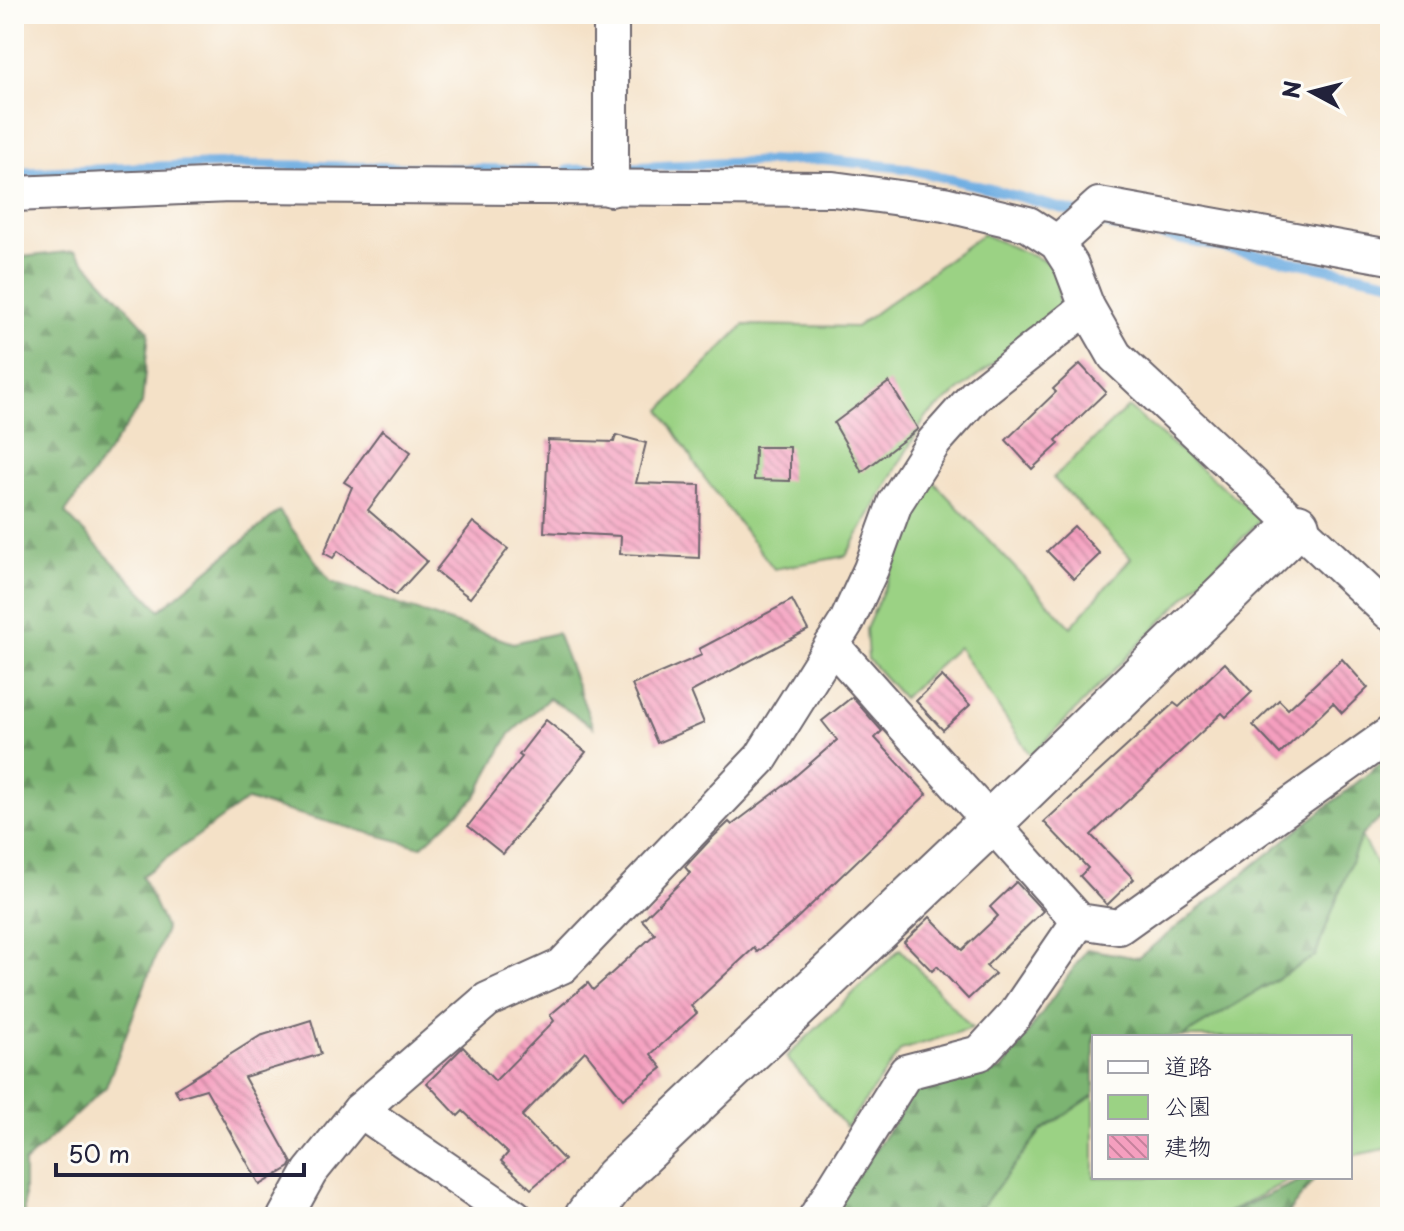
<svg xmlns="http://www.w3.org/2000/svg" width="1404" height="1231" font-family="'Playpen Sans','Klee One',sans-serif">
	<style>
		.green { fill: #9bd284; stroke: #5e7a60; stroke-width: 2 }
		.forest { fill: url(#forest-firs); stroke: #4f6b56; stroke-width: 2 }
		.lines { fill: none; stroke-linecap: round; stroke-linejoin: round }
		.stream { stroke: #6faee2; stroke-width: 10 }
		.building { fill: url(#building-back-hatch) }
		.minor-casing { stroke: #6c656c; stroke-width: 38 }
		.tertiary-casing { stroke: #6c656c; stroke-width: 48 }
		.minor { stroke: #fff; stroke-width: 34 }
		.tertiary { stroke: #fff; stroke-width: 44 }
	</style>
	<defs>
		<pattern id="forest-firs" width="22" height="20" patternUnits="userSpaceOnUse" patternTransform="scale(2)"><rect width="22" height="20" fill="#7cb472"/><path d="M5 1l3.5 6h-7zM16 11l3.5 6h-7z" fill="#65925f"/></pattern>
		<pattern id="building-back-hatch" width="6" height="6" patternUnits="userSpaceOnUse" patternTransform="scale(2)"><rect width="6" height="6" fill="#f59fbf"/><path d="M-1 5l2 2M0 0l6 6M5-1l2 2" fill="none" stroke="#c6819c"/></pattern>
	</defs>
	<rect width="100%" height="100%" fill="#fdfcf7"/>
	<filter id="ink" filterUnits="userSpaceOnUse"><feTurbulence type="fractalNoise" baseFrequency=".0125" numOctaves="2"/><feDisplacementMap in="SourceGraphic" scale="16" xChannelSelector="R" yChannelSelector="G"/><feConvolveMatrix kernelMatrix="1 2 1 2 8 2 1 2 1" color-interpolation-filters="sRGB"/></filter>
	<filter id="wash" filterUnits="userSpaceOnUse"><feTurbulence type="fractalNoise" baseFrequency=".006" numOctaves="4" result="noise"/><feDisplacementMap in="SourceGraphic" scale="32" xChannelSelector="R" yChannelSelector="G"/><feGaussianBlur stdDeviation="1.8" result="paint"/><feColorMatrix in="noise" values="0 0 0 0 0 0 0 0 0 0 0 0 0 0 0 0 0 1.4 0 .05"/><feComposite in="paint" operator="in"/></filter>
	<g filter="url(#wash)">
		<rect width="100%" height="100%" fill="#f4e1c7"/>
		<g class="green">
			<polygon points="983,234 1056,266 1060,311 926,417 846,556 774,569 703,476 661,410 744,325 856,327"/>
			<polygon points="1128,407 1261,519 1031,756 958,647 903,698 868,659 866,629 932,480 1071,627 1131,558 1053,478"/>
			<polygon points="1361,836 1390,890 1390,1148 1350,1156 1350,1037 1182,1037 1315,956"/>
			<polygon points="900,949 972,1028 901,1050 846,1127 786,1057"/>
			<polygon points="1094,1095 1094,1177 1295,1177 1219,1217 974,1217 1041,1131"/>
		</g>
		<g class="forest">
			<polygon points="75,251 149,331 142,404 65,513 160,610 279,511 331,582 513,643 557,633 593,727 549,698 510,734 475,798 421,847 247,800 142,876 166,929 106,1087 24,1163 24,1217 14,1217 14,258"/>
			<polygon points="1390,756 1390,809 1361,836 1315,956 1182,1037 1094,1037 1094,1095 1041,1131 974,1217 828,1217 919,1087 1002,1070 1087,949 1138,958"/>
			<polygon points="1308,1177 1316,1177 1285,1217 1219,1217"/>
		</g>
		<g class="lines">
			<g class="stream">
				<polyline points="568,170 821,159 904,168 991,189 1081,214"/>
				<polyline points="14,173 217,164 536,170"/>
				<polyline points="1096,220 1113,226 1390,281"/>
			</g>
		</g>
		<g id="blocks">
			<g class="building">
				<polygon points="1080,364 1106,392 1056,440 1059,444 1032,469 1006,440 1056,392 1053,389"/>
				<polygon points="889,382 918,429 862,472 834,423"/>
				<polygon points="382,430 411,452 368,510 427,561 396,595 338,551 333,558 324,553 352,487 344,482"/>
				<polygon points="616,435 646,443 636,483 700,485 699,558 620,554 621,536 544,532 548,440 614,442"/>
				<polygon points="755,447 790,447 790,481 754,480"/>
				<polygon points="473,522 508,549 470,598 435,571"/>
				<polygon points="1074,526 1100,554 1074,579 1047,551"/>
				<polygon points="792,600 808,630 691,692 704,723 657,743 632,685 702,655 699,649"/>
				<polygon points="1342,659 1368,688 1342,713 1333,703 1280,754 1253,725 1279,700 1288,709"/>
				<polygon points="1225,663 1252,692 1226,717 1222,713 1091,835 1134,879 1107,905 1080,876 1088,868 1044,822 1174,703 1179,707"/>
				<polygon points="942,676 970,705 943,730 916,701"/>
				<polygon points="852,697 882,731 875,738 927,794 791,924 757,952 754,948 691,1006 697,1013 651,1054 662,1068 623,1099 585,1051 522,1116 564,1160 531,1189 501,1161 508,1153 463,1111 458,1116 427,1083 463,1047 495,1081 554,1021 550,1015 588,983 593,990 655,934 642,920 690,873 685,867 711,839 729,822 732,825 785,785 837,740 822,721"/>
				<polygon points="546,720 586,752 503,854 468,826 522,757 519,755"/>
				<polygon points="1016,882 1043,911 986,966 995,974 968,999 937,966 932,971 904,942 930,917 962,950 998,916 990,907"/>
				<polygon points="311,1020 321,1054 244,1077 292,1163 290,1167 260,1185 206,1089 179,1097 175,1089 260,1036"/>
			</g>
		</g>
	</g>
	<g filter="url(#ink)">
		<use href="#blocks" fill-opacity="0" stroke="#6c656c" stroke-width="2"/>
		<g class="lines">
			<defs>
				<g id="minor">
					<polyline points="611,14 611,189"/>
					<polyline points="14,194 230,185 833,189 944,204 1028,224 1057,243 1071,265 1087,307 1115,356 1390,613"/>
					<polyline points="1057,243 1099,205 1390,257"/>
					<polyline points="832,645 1079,921 1119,927 1390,734"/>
					<polyline points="360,1110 515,1217"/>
					<polyline points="285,1217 310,1172 360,1110 487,1000 562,966 761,758 847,621 871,569 895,503 934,442 975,396 1087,307"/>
					<polyline points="816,1217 906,1072 980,1053 1014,1016 1079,921"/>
				</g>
				<polyline id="tertiary" points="587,1217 616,1178 991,822 1297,526"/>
			</defs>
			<use href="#minor" class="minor-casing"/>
			<use href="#tertiary" class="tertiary-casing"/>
			<use href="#minor" class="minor"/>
			<use href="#tertiary" class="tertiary"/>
		</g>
	</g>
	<rect width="1404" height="1231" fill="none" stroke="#fdfcf7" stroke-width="48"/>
	<rect x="1092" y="1035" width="260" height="144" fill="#fdfcf7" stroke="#a5a5ac" stroke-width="2"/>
	<rect x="1108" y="1061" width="40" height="12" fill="#ffffff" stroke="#a5a5ac" stroke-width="2"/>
	<text x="1164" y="1075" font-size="24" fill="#22223b">道路</text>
	<rect x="1108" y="1095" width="40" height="24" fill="#9bd284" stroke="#a5a5ac" stroke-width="2"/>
	<text x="1164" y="1115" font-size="24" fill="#22223b">公園</text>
	<rect x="1108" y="1135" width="40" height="24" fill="url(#building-back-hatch)" stroke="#a5a5ac" stroke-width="2"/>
	<text x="1164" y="1155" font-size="24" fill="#22223b">建物</text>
	<g transform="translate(1312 92) rotate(277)" stroke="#fdfcf7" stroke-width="6" paint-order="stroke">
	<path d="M0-6L14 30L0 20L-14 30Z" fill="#22223b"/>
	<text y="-12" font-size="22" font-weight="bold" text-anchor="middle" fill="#22223b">N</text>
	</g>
	<path d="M56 1163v12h248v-12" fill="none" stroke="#22223b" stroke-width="4"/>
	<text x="68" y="1163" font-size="24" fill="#22223b" stroke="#fdfcf7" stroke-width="6" paint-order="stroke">50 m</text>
</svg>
